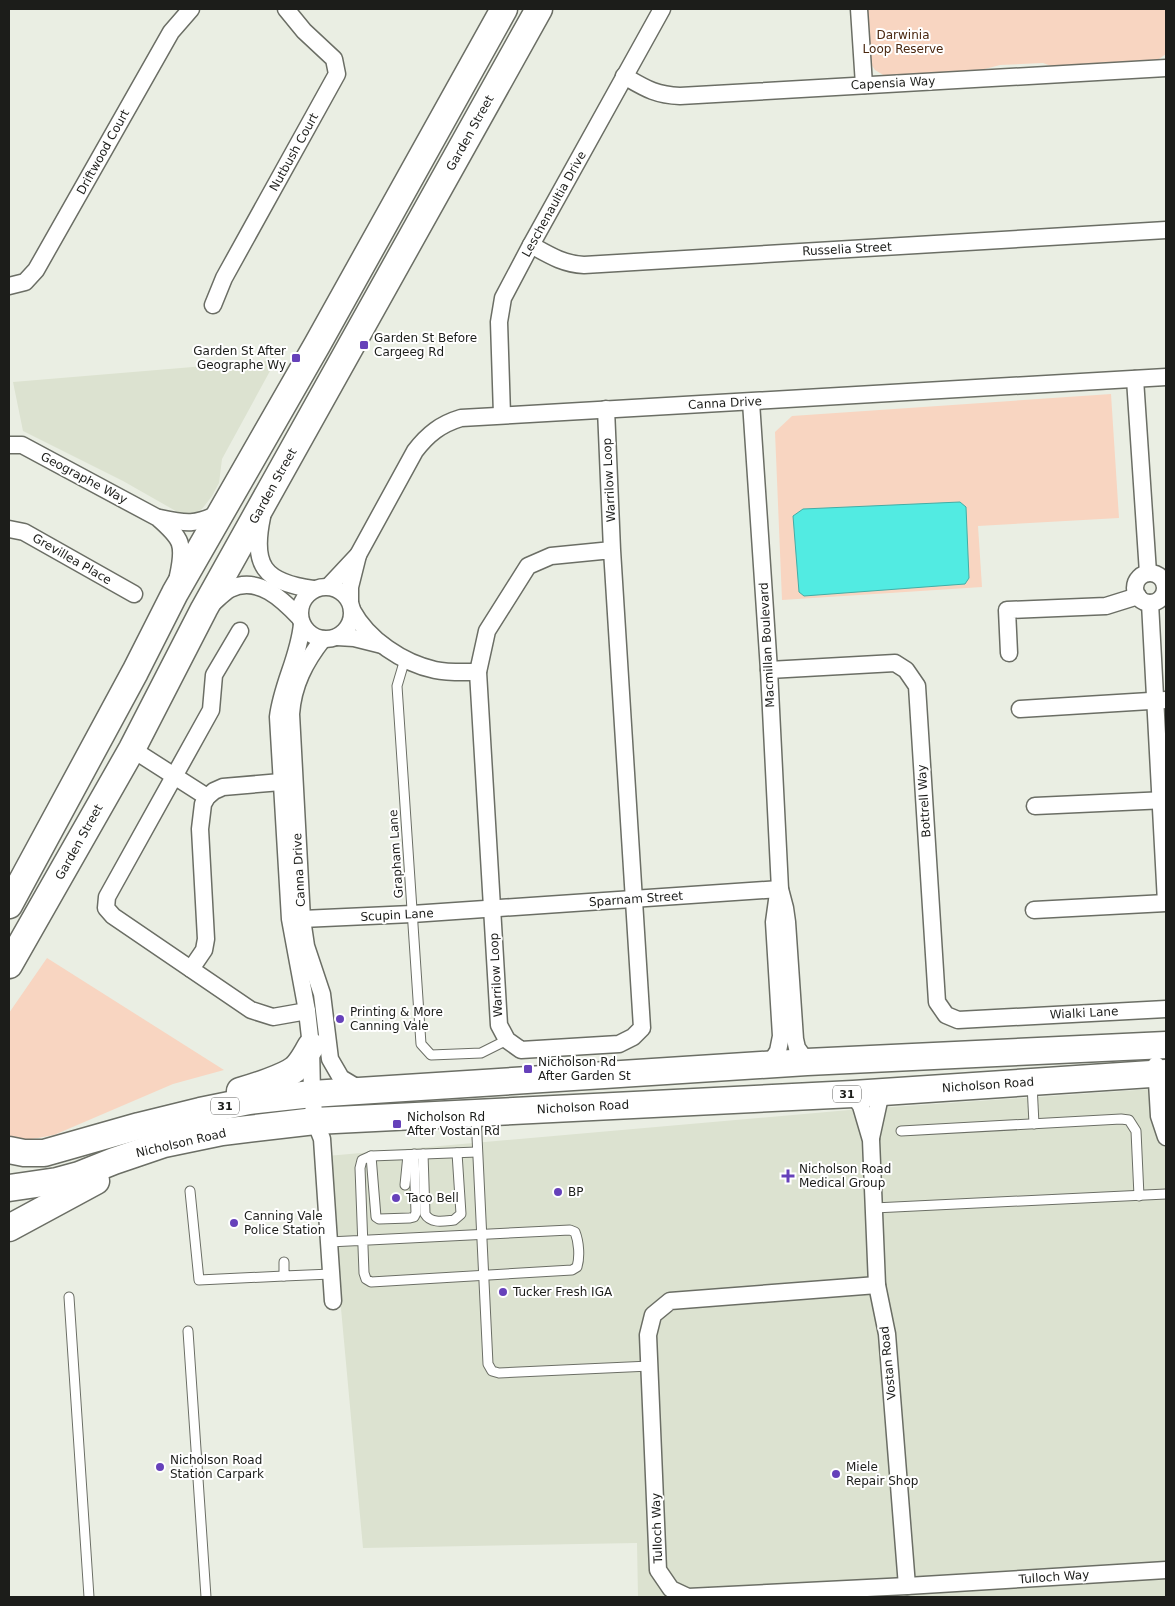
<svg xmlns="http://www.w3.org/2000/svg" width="1175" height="1606" font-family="'DejaVu Sans',sans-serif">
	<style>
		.built { fill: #dce2d0 }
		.green { fill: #f8d5c1 }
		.water { fill: #52ebe2; stroke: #42ada6 }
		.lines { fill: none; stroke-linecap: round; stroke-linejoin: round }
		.lane-casing { stroke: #6b6e65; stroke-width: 11 }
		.street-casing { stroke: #6b6e65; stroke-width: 19 }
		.primary-casing { stroke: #6b6e65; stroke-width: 29 }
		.lane { stroke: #fff; stroke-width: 9 }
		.street { stroke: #fff; stroke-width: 16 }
		.primary { stroke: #fff; stroke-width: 26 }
		.poi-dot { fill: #6641ba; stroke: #fff; stroke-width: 2 }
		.labels { text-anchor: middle; stroke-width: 4; stroke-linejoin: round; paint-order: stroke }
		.shield { fill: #fff; stroke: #60615f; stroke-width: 1 }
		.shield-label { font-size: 11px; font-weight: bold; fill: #1c1d1a }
		.park-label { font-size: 12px; fill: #4a270f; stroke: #fff }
		.street-label { font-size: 12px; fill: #1c1d1a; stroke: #fff }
		.poi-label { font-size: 12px; fill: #1c1d1a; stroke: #fff; text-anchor: start }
	</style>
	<rect width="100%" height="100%" fill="#eaeee3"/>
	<g class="built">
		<polygon points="276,360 222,459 219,483 212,496 202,509 192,514 180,513 174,510 123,481 23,431 13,382"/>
		<polygon points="1166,1088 1166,1597 638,1597 637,1543 363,1548 327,1156 849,1110"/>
	</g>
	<g class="green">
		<polygon points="866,9 1166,9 1166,54 1156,61 1054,67 1043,63 1000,65 977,71 885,76 875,70 871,64"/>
		<polygon points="1111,394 1119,518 978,526 982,587 782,600 775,432 792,416"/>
		<path d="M47,958L224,1070L173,1084L54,1135C38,1138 25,1141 9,1138V1013Z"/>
	</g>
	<polygon class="water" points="960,502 966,507 969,578 965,584 804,596 799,592 793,516 803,509"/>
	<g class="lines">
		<defs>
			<g id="lane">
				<polyline points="405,659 397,686 421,1044 431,1055 481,1053 507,1040"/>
				<polyline points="1032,1084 1034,1124"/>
				<polyline points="476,1116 488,1364 492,1371 499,1373 650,1366"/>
				<polyline points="901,1131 1121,1119 1129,1120 1136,1131 1139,1196"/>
				<path d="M423,1154L425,1214C431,1224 444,1221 454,1220L461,1214L457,1153"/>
				<polyline points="371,1156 376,1217 379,1219 410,1218 414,1217 416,1213 414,1154"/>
				<polyline points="405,1185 408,1155"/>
				<polyline points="190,1191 199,1280 284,1276"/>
				<polyline points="874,1208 1166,1194"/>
				<path d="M329,1242C410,1238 490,1234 570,1230L575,1232C579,1242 580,1257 577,1267L572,1270L371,1282L366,1279L364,1273L360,1168L362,1160L371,1156L477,1152"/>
				<polyline points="284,1262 284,1276 331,1274"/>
				<polyline points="69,1297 89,1597"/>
				<polyline points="188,1331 206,1597"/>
			</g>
			<g id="street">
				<polyline points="859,9 864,85"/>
				<path d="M624,76C645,88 655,95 680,96L1166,68"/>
				<path d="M531,245C549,255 563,264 584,265L1166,230"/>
				<polyline points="9,286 25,282 36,270 171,32 191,9"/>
				<polyline points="213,305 224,278 337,74 334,59 304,31 286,9"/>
				<polyline points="1135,379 1148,573"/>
				<polyline points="751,402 769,670 780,889 785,908 787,922 795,1039 797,1048 807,1062"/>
				<polyline points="606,409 612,550 642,1028 633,1037 619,1044 521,1050 507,1040 499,1025 478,672 487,631 528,566 551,556 612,550"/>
				<polyline points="502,415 499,322 503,298 531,245 662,9"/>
				<path d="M9,445H22L158,518C182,539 185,544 178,576"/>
				<path d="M262,517C252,565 263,582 313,589"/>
				<path d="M160,518C187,524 195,525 220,513"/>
				<polyline points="9,529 24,532 134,594"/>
				<circle cx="1150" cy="588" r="15"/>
				<path d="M329,586L358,555L415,451C428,434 441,424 461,418L1166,377"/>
				<circle cx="326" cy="613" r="26"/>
				<polyline points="350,601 350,587 358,555"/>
				<polyline points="1150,603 1166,902"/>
				<path d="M212,604C218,599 223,593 230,589C258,575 283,600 300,618"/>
				<path d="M352,610C368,640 403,663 435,670C449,673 464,672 478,672"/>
				<path d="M302,624C299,657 282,684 278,717L290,919L307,1011L311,1046L312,1094L315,1121L322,1139L333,1301"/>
				<polyline points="240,631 214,675 211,710 107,897 106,908 113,916 251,1010 273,1017 307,1011"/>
				<polyline points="337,637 354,638 382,645"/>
				<path d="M323,639C305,662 293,685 291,714L302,919L306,946L322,994L330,1059L341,1078L361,1090"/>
				<polyline points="1009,653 1007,610 1106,606 1138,596"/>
				<polyline points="769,670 895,663 906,670 917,686 937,1002 946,1015 958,1020 1166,1009"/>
				<polyline points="1020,709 1166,700"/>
				<polyline points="132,749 207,797"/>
				<polyline points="1035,806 1166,800"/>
				<polyline points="1034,910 1166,903"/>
				<polyline points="302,919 412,914 780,889"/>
				<polyline points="191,969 204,950 206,939 200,829 203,804 207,797 214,791 223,787 281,782"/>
				<polyline points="769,1065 778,1051 781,1036 774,922 778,893"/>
				<polyline points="1156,1065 1159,1116 1166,1137"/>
				<polyline points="853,1094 861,1106 871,1140 877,1285 887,1334 907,1586"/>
				<polyline points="871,1138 881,1092"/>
				<polyline points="877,1285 670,1301 653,1315 648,1335 658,1570 671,1589 688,1597 907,1586 1166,1570"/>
			</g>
			<g id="primary">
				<polyline points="9,905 135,672 175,593 317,345 504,9"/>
				<polyline points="9,965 132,749 204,609 539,9"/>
				<path d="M240,1091C254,1087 285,1077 295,1069C302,1063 306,1054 311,1046"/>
				<polyline points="9,1150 24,1153 44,1153 139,1126 200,1111 249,1101 312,1094 807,1062 1166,1045"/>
				<polyline points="9,1188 57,1181 79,1175 114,1161 164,1144 222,1132 315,1121 853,1094 1166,1073"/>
				<polyline points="9,1228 96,1181"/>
			</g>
		</defs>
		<use href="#lane" class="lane-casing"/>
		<use href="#street" class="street-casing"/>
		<use href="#primary" class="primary-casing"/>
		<use href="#lane" class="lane"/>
		<use href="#street" class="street"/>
		<use href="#primary" class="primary"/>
	</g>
	<g class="poi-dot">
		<rect x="359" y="340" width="10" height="10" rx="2.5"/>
		<rect x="291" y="353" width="10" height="10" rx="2.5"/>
		<circle cx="340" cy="1019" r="5"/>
		<rect x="523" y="1064" width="10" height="10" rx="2.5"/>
		<rect x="392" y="1119" width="10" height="10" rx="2.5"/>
		<path d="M785.5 1168.5h5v5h5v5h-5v5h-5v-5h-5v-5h5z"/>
		<circle cx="558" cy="1192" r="5"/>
		<circle cx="396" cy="1198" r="5"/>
		<circle cx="234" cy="1223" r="5"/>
		<circle cx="503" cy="1292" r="5"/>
		<circle cx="160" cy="1467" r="5"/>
		<circle cx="836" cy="1474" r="5"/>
	</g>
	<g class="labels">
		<g class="shield">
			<rect x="833" y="1085.5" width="28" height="17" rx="4"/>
			<rect x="211" y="1097.5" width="28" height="17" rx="4"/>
		</g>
		<g class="shield-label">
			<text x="847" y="1098">31</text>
			<text x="225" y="1110">31</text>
		</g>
		<g class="park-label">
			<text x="903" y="39">Darwinia<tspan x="903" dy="14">Loop Reserve</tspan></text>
		</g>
		<g class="street-label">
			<text transform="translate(893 83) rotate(-3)" y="4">Capensia Way</text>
			<text transform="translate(470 133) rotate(-61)" y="4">Garden Street</text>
			<text transform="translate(103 152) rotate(-61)" y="4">Driftwood Court</text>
			<text transform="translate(294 152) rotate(-61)" y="4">Nutbush Court</text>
			<text transform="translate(554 204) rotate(-61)" y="4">Leschenaultia Drive</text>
			<text transform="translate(847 249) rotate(-3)" y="4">Russelia Street</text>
			<text transform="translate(725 403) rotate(-3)" y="4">Canna Drive</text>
			<text transform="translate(84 478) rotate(28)" y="4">Geographe Way</text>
			<text transform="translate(609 480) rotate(-93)" y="4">Warrilow Loop</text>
			<text transform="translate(273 486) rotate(-61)" y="4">Garden Street</text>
			<text transform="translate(72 559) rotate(30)" y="4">Grevillea Place</text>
			<text transform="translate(767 645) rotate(-93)" y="4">Macmillan Boulevard</text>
			<text transform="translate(924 801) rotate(-94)" y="4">Bottrell Way</text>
			<text transform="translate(79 842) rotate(-61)" y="4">Garden Street</text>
			<text transform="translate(396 854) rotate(-94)" y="4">Grapham Lane</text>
			<text transform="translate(299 870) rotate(-93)" y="4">Canna Drive</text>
			<text transform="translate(636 899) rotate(-4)" y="4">Sparnam Street</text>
			<text transform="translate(397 915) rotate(-3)" y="4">Scupin Lane</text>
			<text transform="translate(496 975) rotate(-93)" y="4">Warrilow Loop</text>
			<text transform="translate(1084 1013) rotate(-3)" y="4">Wialki Lane</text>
			<text transform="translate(988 1085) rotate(-4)" y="4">Nicholson Road</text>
			<text transform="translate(583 1107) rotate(-3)" y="4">Nicholson Road</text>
			<text transform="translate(181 1143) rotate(-13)" y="4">Nicholson Road</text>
			<text transform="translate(888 1363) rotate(-96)" y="4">Vostan Road</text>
			<text transform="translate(657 1528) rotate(-92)" y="4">Tulloch Way</text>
			<text transform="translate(1054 1577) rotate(-4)" y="4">Tulloch Way</text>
		</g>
		<g class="poi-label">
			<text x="374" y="342">Garden St Before<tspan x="374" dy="14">Cargeeg Rd</tspan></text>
			<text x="286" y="355" text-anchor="end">Garden St After<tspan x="286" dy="14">Geographe Wy</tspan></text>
			<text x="350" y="1016">Printing &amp; More<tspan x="350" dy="14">Canning Vale</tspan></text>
			<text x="538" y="1066">Nicholson Rd<tspan x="538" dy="14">After Garden St</tspan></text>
			<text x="407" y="1121">Nicholson Rd<tspan x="407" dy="14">After Vostan Rd</tspan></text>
			<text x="799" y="1173">Nicholson Road<tspan x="799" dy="14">Medical Group</tspan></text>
			<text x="568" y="1196">BP</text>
			<text x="406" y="1202">Taco Bell</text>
			<text x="244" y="1220">Canning Vale<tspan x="244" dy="14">Police Station</tspan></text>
			<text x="513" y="1296">Tucker Fresh IGA</text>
			<text x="170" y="1464">Nicholson Road<tspan x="170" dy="14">Station Carpark</tspan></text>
			<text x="846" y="1471">Miele<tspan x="846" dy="14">Repair Shop</tspan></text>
		</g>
	</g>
	<rect width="1175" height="1606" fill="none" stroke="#1c1d1a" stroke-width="20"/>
</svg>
